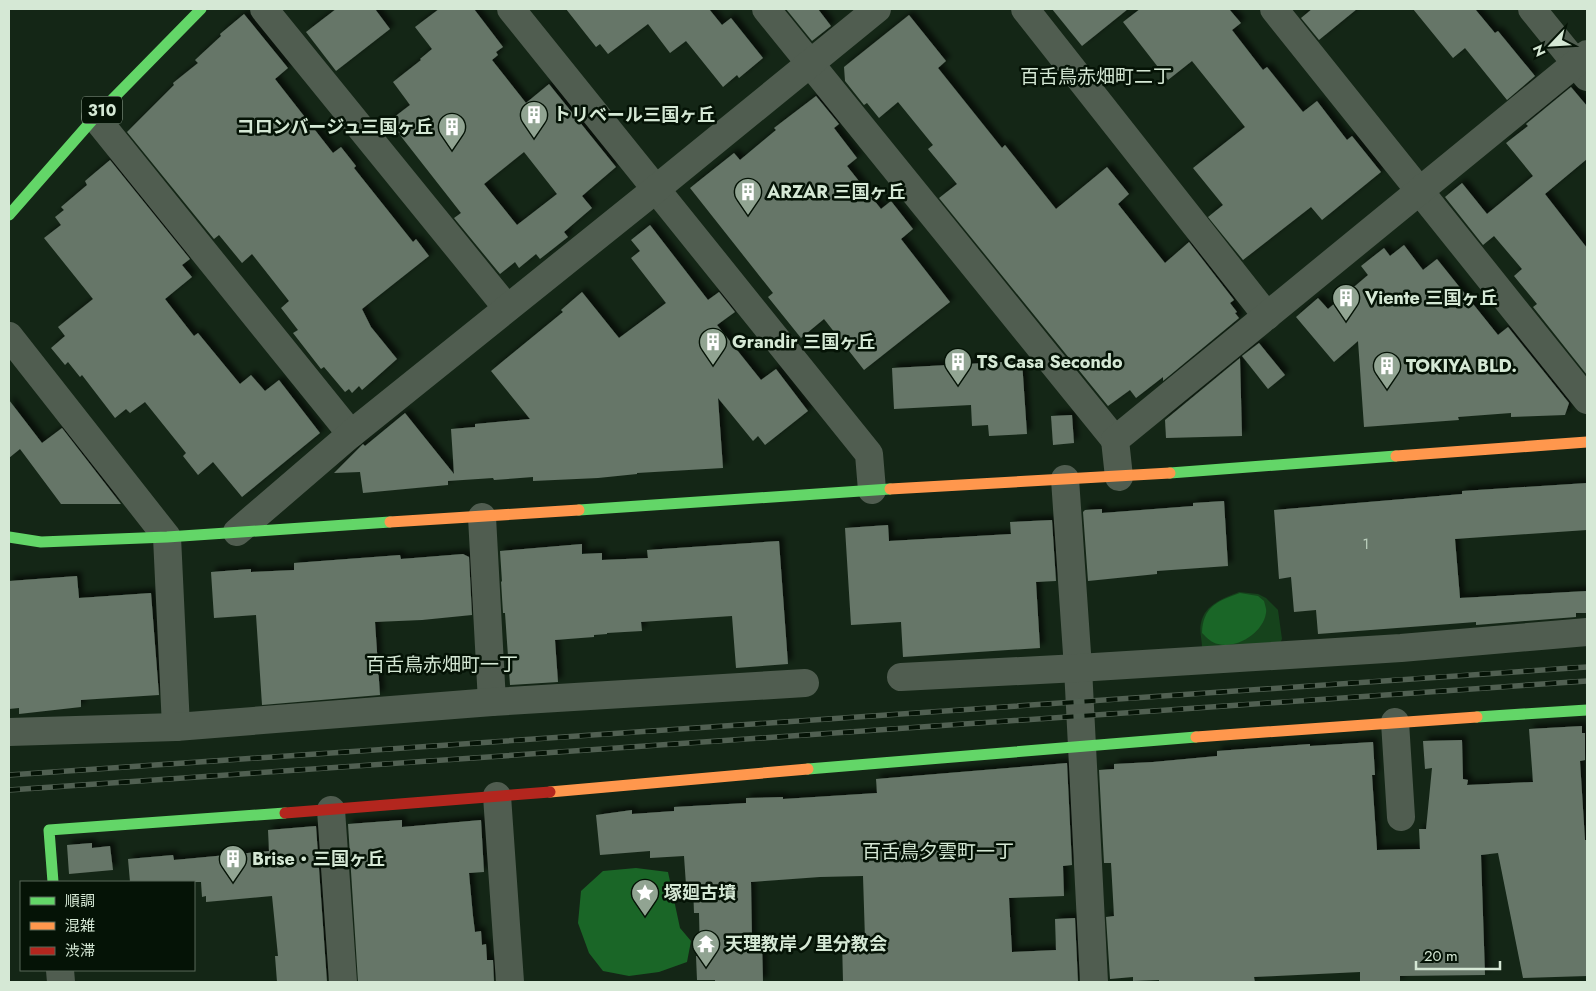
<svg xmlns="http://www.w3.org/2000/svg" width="1596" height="991" font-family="Jost,'Noto Sans JP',sans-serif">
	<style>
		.green { fill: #16431c }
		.forest { fill: #1a6627 }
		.building { fill: #667668; fill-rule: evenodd; filter: url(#shadow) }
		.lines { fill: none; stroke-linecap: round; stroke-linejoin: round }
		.street { stroke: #505d50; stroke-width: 28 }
		.fast { stroke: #63d668; stroke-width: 11 }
		.slow { stroke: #ff974d; stroke-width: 11 }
		.jam { stroke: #b3261e; stroke-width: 11 }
		.rail-casing { stroke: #516052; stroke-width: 5.5 }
		.rail { stroke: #051306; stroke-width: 4; stroke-dasharray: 11; stroke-linecap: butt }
		.labels { text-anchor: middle; stroke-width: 5; stroke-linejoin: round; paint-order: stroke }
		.number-label { font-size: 15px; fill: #b9ccba }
		.shield { fill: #051306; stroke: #97a897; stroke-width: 1 }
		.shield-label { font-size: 16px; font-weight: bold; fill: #d5e8d5 }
		.poi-label { font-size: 18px; font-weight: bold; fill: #d5e8d5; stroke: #051306; text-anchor: start }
		.neighbourhood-label { font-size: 19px; fill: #d5e8d5; stroke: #051306 }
	</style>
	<defs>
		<filter id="shadow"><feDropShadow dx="4.5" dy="-4.5" stdDeviation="2.5" flood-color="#0009"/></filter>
	</defs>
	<rect width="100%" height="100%" fill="#142616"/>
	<path class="green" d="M1239,592L1258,594L1266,598L1278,610L1282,639L1277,650L1202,647C1202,640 1199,630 1201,623C1205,604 1224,598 1239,592Z"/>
	<g class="forest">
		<path d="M1240,593L1258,596L1264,601C1265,605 1267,610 1266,613C1263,633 1237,649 1218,644C1212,643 1207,638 1202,633C1203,607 1217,601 1240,593Z"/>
		<polygon points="636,868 668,872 680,928 691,941 687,962 659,972 629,976 603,971 589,953 578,923 581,891 603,871"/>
	</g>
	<g class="building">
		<polygon points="336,9 375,9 390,29 336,71 306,32"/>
		<path d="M439,9H474L503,47L496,52L498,55L492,60L526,103L549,84L616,167L582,196L592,208L564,232L568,237L540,259L536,254L519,268L515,262L500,274L454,218L461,213L389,121L410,105L393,82L421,60L420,59L432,49L415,27ZM524,152L557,194L517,225L484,184Z"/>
		<polygon points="566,9 709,9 722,25 731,18 763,58 739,78 737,75 723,87 686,41 670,53 648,24 608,54 600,44 596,47"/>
		<polygon points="786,9 818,9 831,26 812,41"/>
		<polygon points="1052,9 1128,9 1082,46"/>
		<polygon points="1140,9 1229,9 1241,23 1232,30 1263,70 1267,67 1303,112 1317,101 1347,140 1352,136 1381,172 1322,220 1311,207 1243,260 1208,217 1223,205 1193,168 1245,127 1192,61 1168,80 1123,22"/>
		<polygon points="1312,9 1357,9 1319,40 1301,18"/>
		<polygon points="1413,9 1475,9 1495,33 1498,31 1535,76 1507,100 1465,48 1453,58"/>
		<polygon points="244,14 288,68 275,79 333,153 341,147 356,166 354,168 413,242 416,239 429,256 362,309 371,327 397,359 362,390 359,386 352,393 349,389 345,392 324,367 321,369 293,333 298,330 281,308 289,301 252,254 242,263 219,235 214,239 127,132 174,85 173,83 198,63 195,60 221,36 220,34"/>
		<polygon points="909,15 946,61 938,68 1002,148 1005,145 1056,209 1107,167 1129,194 1118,204 1165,263 1189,242 1234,300 1230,303 1237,312 1235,313 1239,318 1163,381 1163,377 1136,398 1130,390 1108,406 939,198 957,184 928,149 933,145 898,102 879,118 867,103 864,105 845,81 844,67"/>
		<polygon points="1571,87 1587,106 1587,159 1545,194 1587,248 1587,375 1533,307 1537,304 1514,276 1522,269 1494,236 1483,245 1445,197 1462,183 1487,214 1533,176 1506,143 1528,126 1526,124"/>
		<polygon points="816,96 839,124 834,128 857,158 847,166 881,209 891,201 913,229 901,239 950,302 864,370 824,319 801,338 768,297 773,293 690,188 734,153 740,160 776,130 774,128"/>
		<polygon points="110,160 190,259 182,265 192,277 165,299 194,336 198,333 240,384 251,375 265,391 279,380 320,433 242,497 213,462 198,475 183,456 186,453 145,402 130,413 126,409 115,418 82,375 80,377 68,362 65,365 51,348 65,336 58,327 93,299 44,238 61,225 55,217 64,210 61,207 87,185 85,181"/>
		<polygon points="650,225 708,300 719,292 735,312 717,325 761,380 776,369 808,411 765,445 758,436 753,441 718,398 723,468 637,473 637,474 598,478 533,481 533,477 494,480 493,478 448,481 448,485 363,493 360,472 334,473 363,444 365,446 405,413 454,474 451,429 475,427 475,424 530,419 491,371 563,312 561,310 582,292 619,338 666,303 631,258 640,251 631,240"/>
		<polygon points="1404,245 1423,270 1437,259 1498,335 1508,327 1569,403 1565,415 1511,417 1511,413 1458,417 1459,420 1364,427 1358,341 1334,362 1296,317 1318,298 1328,309 1368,275 1361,266 1384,248 1390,256"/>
		<polygon points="1259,343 1285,375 1268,389 1242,356"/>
		<polygon points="1240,358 1242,436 1166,438 1165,420"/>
		<polygon points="1022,361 1027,434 989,436 988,425 972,426 971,405 894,409 892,368"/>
		<polygon points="9,400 42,443 62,428 121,504 61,504 20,449 9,458"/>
		<polygon points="1072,415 1074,443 1053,445 1051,416"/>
		<polygon points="1587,483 1587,530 1455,539 1460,598 1587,591 1587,613 1576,613 1576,617 1476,625 1476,622 1318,634 1316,610 1294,612 1291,577 1279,579 1274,510 1462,494 1462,491"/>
		<polygon points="1224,501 1228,566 1157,571 1157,574 1088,581 1083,512 1085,510 1102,509 1102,513 1193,506 1193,503"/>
		<polygon points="1052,520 1056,581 1036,582 1040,648 903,657 901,622 851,625 845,528 888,525 889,541 1011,534 1010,522"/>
		<polygon points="779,541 788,664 736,668 732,616 641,622 642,631 607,633 607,634 594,635 594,637 555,640 558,682 510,685 505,613 503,613 501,581 502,582 500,551 582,544 582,554 602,553 602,560 648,558 647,550"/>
		<polygon points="463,554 469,557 472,615 422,620 375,622 380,695 262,705 256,615 214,618 211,572 251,569 251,572 294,570 294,563 400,555 401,559"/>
		<polygon points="77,576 79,598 151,593 159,695 81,700 81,707 19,714 19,708 9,709 9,581"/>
		<polygon points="1582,726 1582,733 1585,733 1585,760 1580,761 1585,840 1587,840 1587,976 1523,978 1498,853 1481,855 1485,975 1400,976 1400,982 1360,982 1360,972 1254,977 1255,982 1159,982 1159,980 1133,981 1133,977 1110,979 1106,917 1114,916 1111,863 1104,863 1099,770 1114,769 1114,764 1153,762 1217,756 1217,751 1310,744 1310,746 1373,742 1375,775 1372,775 1377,850 1420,849 1419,829 1426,829 1432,768 1425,769 1423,741 1462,740 1463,779 1468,780 1467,785 1533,782 1529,729"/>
		<polygon points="1067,763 1072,865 1063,866 1064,896 1009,898 1012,952 1056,950 1055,919 1075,918 1078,982 843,982 842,940 865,939 863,876 820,877 751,882 752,940 762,940 763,982 715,982 715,980 697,980 696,956 700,956 699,913 694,913 693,885 686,885 684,856 650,858 650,851 600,855 596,815 632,810 632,814 674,811 674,807 746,803 746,798 783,797 783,799 877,793 876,779"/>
		<polygon points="402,820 402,827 481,820 484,872 469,873 473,916 475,932 481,931 482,945 486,944 487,960 493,960 494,982 358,982 348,824"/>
		<polygon points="316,826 327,982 277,982 275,956 278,956 272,896 206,902 206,896 202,897 201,882 130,882 128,859 173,855 174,860 269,851 268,830"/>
		<polygon points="92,843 92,848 110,846 113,870 69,874 67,845"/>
	</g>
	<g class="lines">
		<g class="street">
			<polyline points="264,9 507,308"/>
			<polyline points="511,9 869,454 872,490"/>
			<polyline points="766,9 1115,440"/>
			<polyline points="1025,9 1267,316"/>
			<polyline points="1274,9 1587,400"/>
			<polyline points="1532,9 1587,77"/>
			<polyline points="95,117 351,434"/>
			<polyline points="9,336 167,537 176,727"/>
			<polyline points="1119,477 1115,440 1587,54"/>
			<polyline points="1065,479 1078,668 1094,982"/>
			<polyline points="482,517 492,702"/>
			<polyline points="237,532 351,434 656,189 877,9"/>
			<polyline points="901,677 1078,668 1401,648 1587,632"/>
			<polyline points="1395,722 1401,817"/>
			<polyline points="9,732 176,727 492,702 805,683"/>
			<polyline points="497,796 510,982"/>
			<polyline points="331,810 343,982"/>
			<polyline points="60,970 61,982"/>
		</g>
		<g class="fast">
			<polyline points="9,215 95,117 201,9"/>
			<polyline points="1170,473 1396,456"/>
			<polyline points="579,510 890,489"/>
			<polyline points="9,537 41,542 167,537 390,522"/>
			<polyline points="1477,717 1587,710"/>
			<polyline points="808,769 1196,737"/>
			<polyline points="53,882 49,830 285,813"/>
		</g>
		<g class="slow">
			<polyline points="1396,456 1587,442"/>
			<polyline points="890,489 1170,473"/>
			<polyline points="390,522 579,510"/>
			<polyline points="1196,737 1477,717"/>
			<polyline points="550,792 808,769"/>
		</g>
		<polyline class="jam" points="285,813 550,792"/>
		<defs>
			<g id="rail">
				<polyline points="9,775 1587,667"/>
				<polyline points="9,790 1587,681"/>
			</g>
		</defs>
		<use href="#rail" class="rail-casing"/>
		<use href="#rail" class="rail"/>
	</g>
	<defs>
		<symbol id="building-pin" viewBox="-11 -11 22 30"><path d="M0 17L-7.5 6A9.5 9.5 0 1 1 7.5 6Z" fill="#91a492" stroke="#051306"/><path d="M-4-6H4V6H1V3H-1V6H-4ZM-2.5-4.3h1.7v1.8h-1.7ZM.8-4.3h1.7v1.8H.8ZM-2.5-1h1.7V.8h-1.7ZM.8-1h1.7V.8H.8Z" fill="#fff"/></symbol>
		<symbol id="sight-pin" viewBox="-11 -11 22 30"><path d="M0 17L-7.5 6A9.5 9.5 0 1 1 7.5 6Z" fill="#91a492" stroke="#051306"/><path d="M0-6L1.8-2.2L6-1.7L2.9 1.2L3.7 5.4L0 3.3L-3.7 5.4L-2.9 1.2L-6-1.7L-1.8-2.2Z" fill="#fff"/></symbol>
		<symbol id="temple-pin" viewBox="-11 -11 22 30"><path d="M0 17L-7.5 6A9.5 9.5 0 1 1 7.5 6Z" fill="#91a492" stroke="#051306"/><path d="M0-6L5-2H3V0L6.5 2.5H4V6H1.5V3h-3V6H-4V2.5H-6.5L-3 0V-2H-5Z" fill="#fff"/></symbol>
	</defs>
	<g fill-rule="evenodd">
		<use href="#building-pin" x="518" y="99" width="32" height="43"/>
		<use href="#building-pin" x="436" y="111" width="32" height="43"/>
		<use href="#building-pin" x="732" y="176" width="32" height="43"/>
		<use href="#building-pin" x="1330" y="282" width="32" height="43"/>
		<use href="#building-pin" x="697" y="326" width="32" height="43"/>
		<use href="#building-pin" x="942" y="346" width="32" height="43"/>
		<use href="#building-pin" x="1371" y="350" width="32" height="43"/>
		<use href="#building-pin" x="217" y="843" width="32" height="43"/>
		<use href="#sight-pin" x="629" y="877" width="32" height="43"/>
		<use href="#temple-pin" x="690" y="928" width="32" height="43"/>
	</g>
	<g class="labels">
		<g class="number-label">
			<text x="1366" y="549">1</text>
		</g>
		<rect class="shield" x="82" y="96.5" width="40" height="27" rx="4"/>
		<g class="shield-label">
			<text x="102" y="116">310</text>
		</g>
		<g class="poi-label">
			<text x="553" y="121">トリベール三国ヶ丘</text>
			<text x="433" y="133" text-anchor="end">コロンバージュ三国ヶ丘</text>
			<text x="767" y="198">ARZAR 三国ヶ丘</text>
			<text x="1365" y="304">Viente 三国ヶ丘</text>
			<text x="732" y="348">Grandir 三国ヶ丘</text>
			<text x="977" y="368">TS Casa Secondo</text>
			<text x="1406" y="372">TOKIYA BLD.</text>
			<text x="252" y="865">Brise・三国ヶ丘</text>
			<text x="664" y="899">塚廻古墳</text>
			<text x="725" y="950">天理教岸ノ里分教会</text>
		</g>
		<g class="neighbourhood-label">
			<text x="1096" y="83">百舌鳥赤畑町二丁</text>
			<text x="442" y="671">百舌鳥赤畑町一丁</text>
			<text x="938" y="858">百舌鳥夕雲町一丁</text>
		</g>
	</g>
	<rect width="1596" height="991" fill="none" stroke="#d5e8d5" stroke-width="20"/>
	<rect x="20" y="881" width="175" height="90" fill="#051306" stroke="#586859"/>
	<rect x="30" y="897" width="25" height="8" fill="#63d668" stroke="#586859"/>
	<text x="65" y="906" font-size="15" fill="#d5e8d5">順調</text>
	<rect x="30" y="922" width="25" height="8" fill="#ff974d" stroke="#586859"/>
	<text x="65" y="931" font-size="15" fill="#d5e8d5">混雑</text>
	<rect x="30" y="947" width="25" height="8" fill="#b3261e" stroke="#586859"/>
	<text x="65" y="956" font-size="15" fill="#d5e8d5">渋滞</text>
	<g transform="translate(1551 45) rotate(245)" stroke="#051306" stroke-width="4" paint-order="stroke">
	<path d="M0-4L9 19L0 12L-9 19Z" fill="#d5e8d5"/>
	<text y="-8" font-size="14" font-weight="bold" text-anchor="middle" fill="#d5e8d5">N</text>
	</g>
	<path d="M1416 961v8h84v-8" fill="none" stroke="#d5e8d5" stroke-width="2.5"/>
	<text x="1424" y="961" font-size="15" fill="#d5e8d5" stroke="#051306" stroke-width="4" paint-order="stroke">20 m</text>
</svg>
